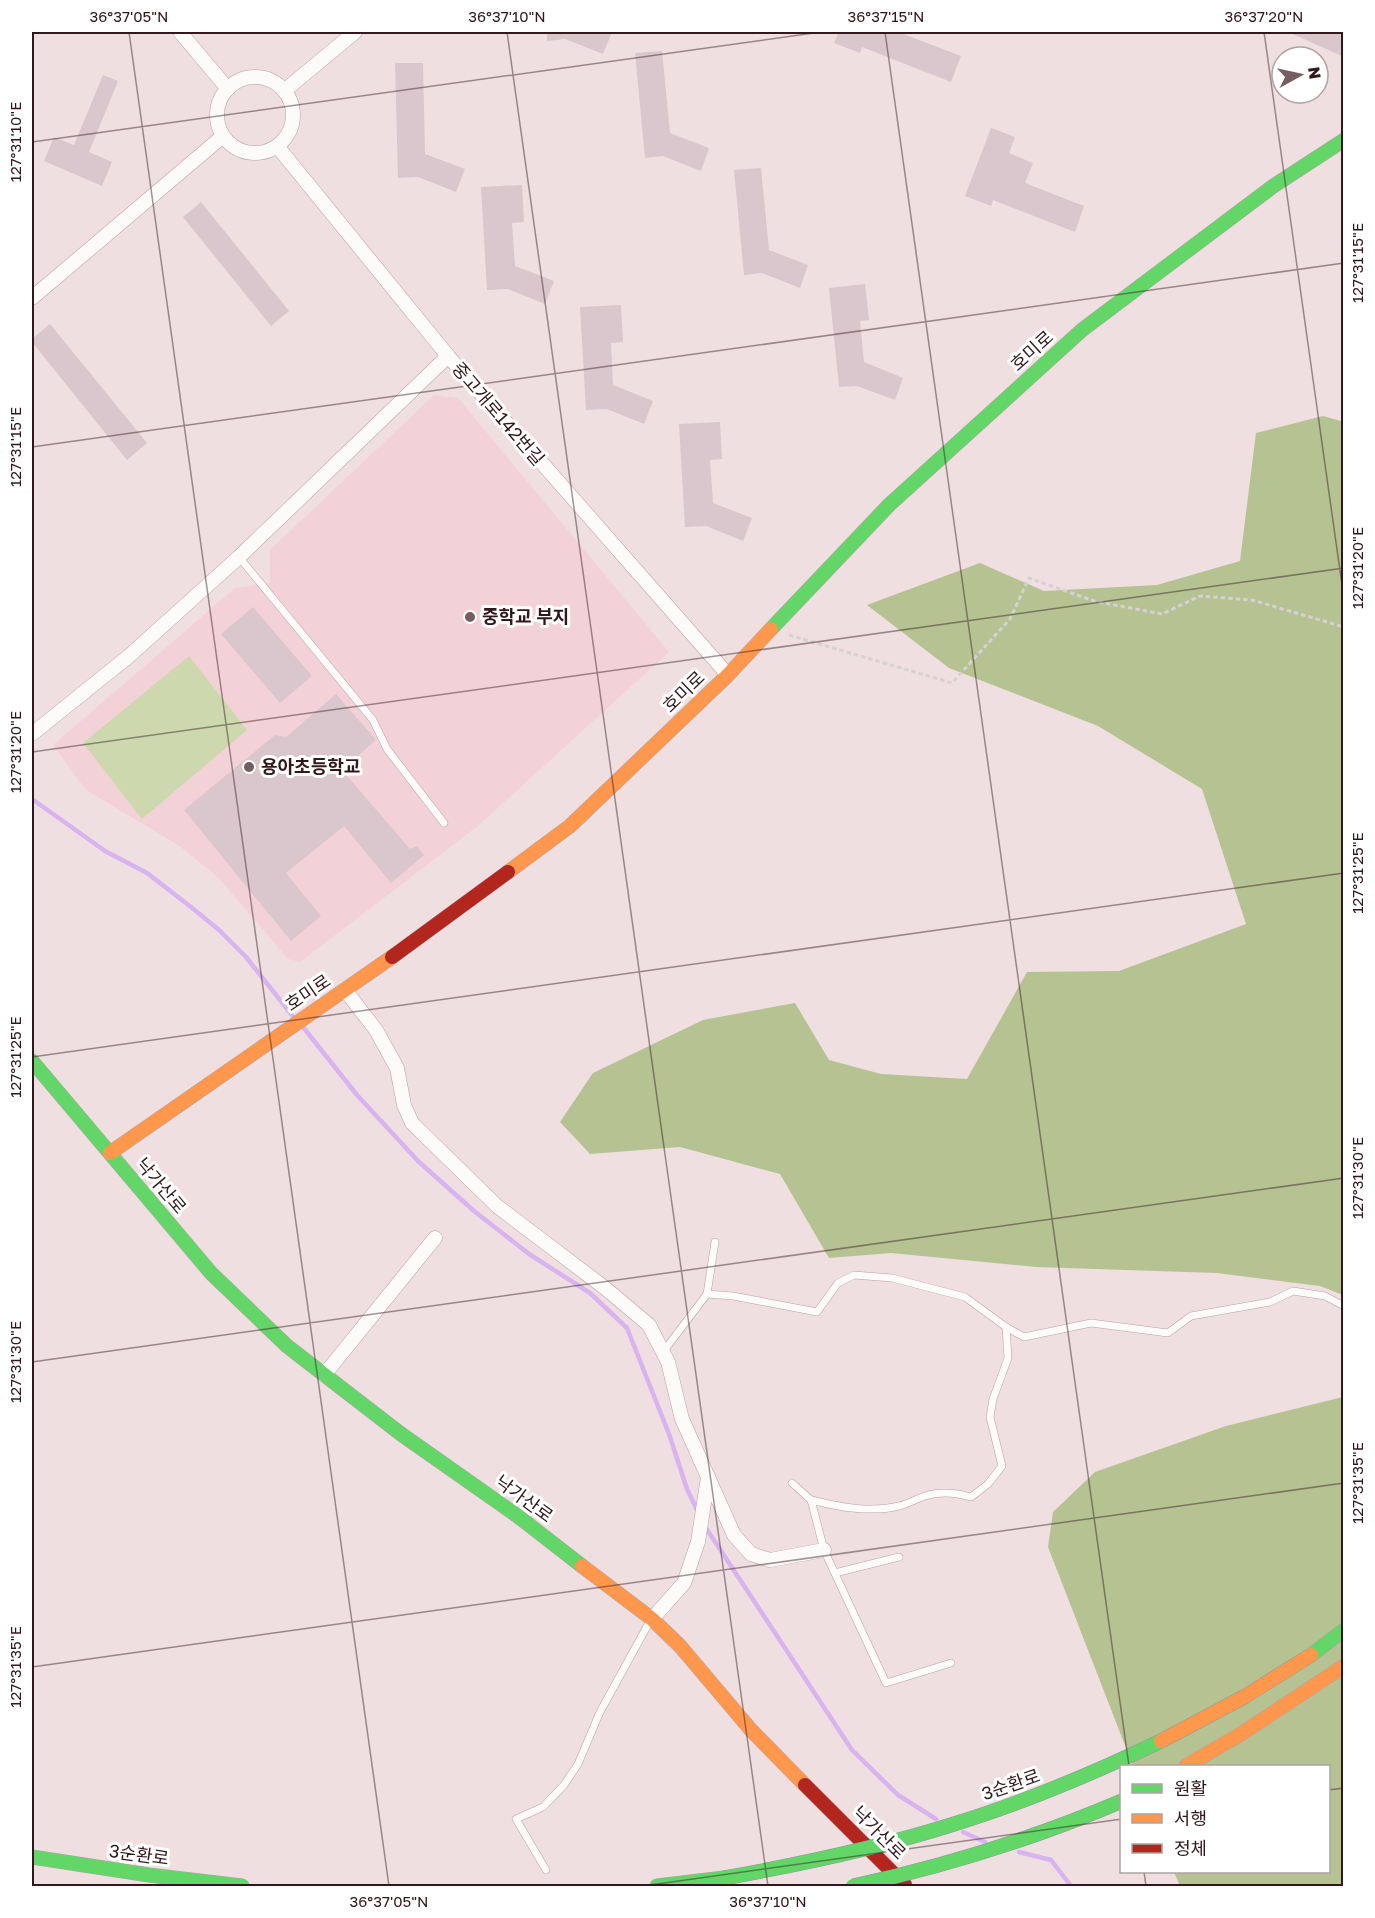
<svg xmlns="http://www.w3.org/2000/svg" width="1375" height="1918" font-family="'Golos Text','Noto Sans KR',sans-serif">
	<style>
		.built { fill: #f3d2d7 }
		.green { fill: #cdd8af }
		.forest { fill: #b5c291 }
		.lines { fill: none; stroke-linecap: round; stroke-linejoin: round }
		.stream { stroke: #d7b4f0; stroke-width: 4.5 }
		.building { fill: #dac6cd }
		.lane-casing { stroke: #b5a2a5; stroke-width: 8 }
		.street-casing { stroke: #b5a2a5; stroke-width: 15 }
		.fast-casing { stroke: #b5a2a5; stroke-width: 15 }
		.slow-casing { stroke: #b5a2a5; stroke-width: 15 }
		.jam-casing { stroke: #b5a2a5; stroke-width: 15 }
		.path { stroke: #d6d1d2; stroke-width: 3; stroke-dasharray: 4.5 3; stroke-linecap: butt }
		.lane { stroke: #fdfafa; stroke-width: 7 }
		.street { stroke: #fdfafa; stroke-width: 14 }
		.fast { stroke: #63d668; stroke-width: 14 }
		.slow { stroke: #ff974d; stroke-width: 14 }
		.jam { stroke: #b3261e; stroke-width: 14 }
		.fast-bridge-casing { stroke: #8f999a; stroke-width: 15; stroke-linecap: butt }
		.slow-bridge-casing { stroke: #8f999a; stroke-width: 15; stroke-linecap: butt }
		.fast-bridge { stroke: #63d668; stroke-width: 14 }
		.slow-bridge { stroke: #ff974d; stroke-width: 14 }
		.ticks { fill: none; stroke: #31181d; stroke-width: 1.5; stroke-opacity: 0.45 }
		.poi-dot { fill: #745e62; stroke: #fff; stroke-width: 2 }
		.labels { text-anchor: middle; stroke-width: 6; stroke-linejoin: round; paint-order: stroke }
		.street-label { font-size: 18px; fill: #31181d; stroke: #fff }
		.poi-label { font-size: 18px; font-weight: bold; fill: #31181d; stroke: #fff; text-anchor: start }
		.neatline { fill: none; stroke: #31181d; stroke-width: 2 }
		.ticks-label { font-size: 15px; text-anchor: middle; fill: #31181d }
	</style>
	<rect width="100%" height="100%" fill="#efdfe1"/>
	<polygon class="built" points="434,395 458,398 669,652 478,826 300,962 288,959 219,878 178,845 86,790 53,745 235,588 270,583 270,550"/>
	<polygon class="green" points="189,656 247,730 142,819 83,743"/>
	<g class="forest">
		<polygon points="1323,416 1344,422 1343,1295 1320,1286 1217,1273 1036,1267 891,1253 829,1258 780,1174 680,1147 590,1154 560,1122 593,1073 703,1020 795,1003 829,1060 881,1074 967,1079 1027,972 1119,971 1246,924 1202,789 1098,726 949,668 867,605 980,563 1044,591 1157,585 1240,561 1256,433"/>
		<polygon points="1343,1397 1343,1886 1180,1886 1174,1872 1328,1872 1328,1766 1133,1766 1048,1547 1053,1512 1095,1472 1226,1426"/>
	</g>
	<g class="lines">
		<g class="stream">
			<polyline points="32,799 105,851 147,873 191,907 219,930 246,957 295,1019"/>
			<polyline points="303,1027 357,1095 418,1161 474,1211 529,1254 590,1293 627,1328 669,1434 687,1489 698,1512"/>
			<polyline points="704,1525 852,1750 898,1795 936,1819"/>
			<polyline points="963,1832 985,1842"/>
			<polyline points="1019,1852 1051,1860 1071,1886"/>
		</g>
	</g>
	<g class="building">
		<polygon points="547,32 612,32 603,54 565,39 547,41"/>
		<polygon points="839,32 898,32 961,56 951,82 862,47 860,53 834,43"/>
		<polygon points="1288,32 1344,32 1344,57"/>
		<polygon points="662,51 670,133 709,148 701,171 663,156 645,158 635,53"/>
		<polygon points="395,63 423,63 425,154 465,169 456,192 418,177 398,178"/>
		<polygon points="103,75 118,81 89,152 112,162 102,186 44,161 54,137 74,145"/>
		<polygon points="991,128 1015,137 1009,153 1033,163 1025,183 1084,206 1075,232 993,200 991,206 965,196"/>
		<polygon points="761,168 769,250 808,265 800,288 762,273 744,275 734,170"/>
		<polygon points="522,185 524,222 512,223 515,266 554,281 545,304 508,289 487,290 481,187"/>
		<polygon points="201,202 289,311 271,326 183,217"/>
		<polygon points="865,284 869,320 860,321 864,362 903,378 895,400 857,386 839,387 829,288"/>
		<polygon points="621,305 623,342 611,343 613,385 653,401 644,424 607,409 586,410 580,307"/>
		<polygon points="50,324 147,443 127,460 32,342 32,339"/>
		<polygon points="720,422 722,459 710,460 713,503 752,518 743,541 706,526 685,527 679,424"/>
		<polygon points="253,607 312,676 280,703 221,634"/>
		<polygon points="336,694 376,740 342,770 410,849 417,846 424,855 391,883 344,826 286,873 321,916 291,941 184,810 275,735 286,737"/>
	</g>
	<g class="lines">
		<defs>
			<g id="lane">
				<polyline points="239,557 373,720 387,749 444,823"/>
				<polyline points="707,1294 733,1296 817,1312 838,1283 854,1275 892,1278 965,1297 1006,1327 1024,1337 1091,1323 1168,1333 1191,1316 1270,1302 1293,1291 1325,1296 1344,1306"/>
				<polyline points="663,1352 707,1294 715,1242"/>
				<polyline points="792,1483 811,1500 824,1550 886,1683 951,1663"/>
				<path d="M811,1500C839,1507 870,1513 899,1506C908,1504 916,1499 925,1496C940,1491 957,1493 971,1497L988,1484L1002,1466L990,1417L993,1399L1008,1358L1006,1327"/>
				<polyline points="835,1573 899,1557"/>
				<polyline points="546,1870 516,1819 543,1807 564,1785 578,1764 600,1712 650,1621"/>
			</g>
			<g id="street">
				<polyline points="180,32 228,89"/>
				<circle cx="255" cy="115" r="38"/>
				<polyline points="284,91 355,32"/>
				<polyline points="277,146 448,356 728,675"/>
				<polyline points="32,298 223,136"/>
				<polyline points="32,734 129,656 239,557 448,356"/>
				<polyline points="345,990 376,1030 397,1068 404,1105 412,1123 497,1206 605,1288 649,1325 668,1362 682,1419 734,1535 751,1554 770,1560 824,1550"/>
				<polyline points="324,1375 435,1238"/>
				<polyline points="652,1619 684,1583 698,1542 708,1477"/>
			</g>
			<g id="fast">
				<polyline points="771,629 889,505 1082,330 1272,187 1344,140"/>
				<polyline points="32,1061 211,1273 287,1346 401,1434 519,1517 582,1566"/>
				<polyline points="1311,1655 1344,1630"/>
				<polyline points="32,1857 149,1875 242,1886"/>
				<polyline points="657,1886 724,1878"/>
			</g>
			<g id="slow">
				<polyline points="508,872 570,826 728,675 771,629"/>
				<polyline points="110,1153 392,957"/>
				<polyline points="582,1566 652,1619 680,1646 751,1730 805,1785"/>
				<polyline points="1186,1766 1241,1734 1344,1666"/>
			</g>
			<g id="jam">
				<polyline points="392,957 508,872"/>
				<polyline points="805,1785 905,1885"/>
			</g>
		</defs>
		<use href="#lane" class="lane-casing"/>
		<use href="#street" class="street-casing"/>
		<use href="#fast" class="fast-casing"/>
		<use href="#slow" class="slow-casing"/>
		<use href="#jam" class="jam-casing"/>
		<polyline class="path" points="789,635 952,683 1010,619 1029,578 1094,601 1162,614 1200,596 1252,600 1344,627"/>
		<use href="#lane" class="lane"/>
		<use href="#street" class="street"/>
		<use href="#fast" class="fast"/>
		<use href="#slow" class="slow"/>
		<use href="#jam" class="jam"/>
		<defs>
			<g id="fast-bridge">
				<path d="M724,1878C802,1864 879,1848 954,1824C1026,1802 1094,1773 1161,1741"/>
				<path d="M853,1886C946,1866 1035,1838 1122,1801"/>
			</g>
			<polyline id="slow-bridge" points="1161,1741 1244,1697 1311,1655"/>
		</defs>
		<use href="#fast-bridge" class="fast-bridge-casing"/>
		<use href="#slow-bridge" class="slow-bridge-casing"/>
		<use href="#fast-bridge" class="fast-bridge"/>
		<use href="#slow-bridge" class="slow-bridge"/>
	</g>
	<path class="ticks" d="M129,32L389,1886M507,32L768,1886M885,32L1129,1766M1264,32L1344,599M32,142L821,32M32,447L1344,263M32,752L1344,568M32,1057L1344,873M32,1362L1344,1178M32,1667L1344,1483M1328,1790L1344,1788M1144,1872L1146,1886M643,1886L1122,1819"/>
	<g class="poi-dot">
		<circle cx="470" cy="617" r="6"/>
		<circle cx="249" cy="767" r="6"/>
	</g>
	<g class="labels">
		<g class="street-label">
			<text transform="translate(1032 351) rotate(-42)" y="6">호미로</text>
			<text transform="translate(498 414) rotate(49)" y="6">중고개로142번길</text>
			<text transform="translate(684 692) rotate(-44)" y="6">호미로</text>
			<text transform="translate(308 993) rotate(-34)" y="6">호미로</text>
			<text transform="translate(161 1186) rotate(50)" y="6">낙가산로</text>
			<text transform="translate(524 1499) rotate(36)" y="6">낙가산로</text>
			<text transform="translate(1011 1785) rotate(-19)" y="6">3순환로</text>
			<text transform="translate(879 1833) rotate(45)" y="6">낙가산로</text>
			<text transform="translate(139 1855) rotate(8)" y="6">3순환로</text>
		</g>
		<g class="poi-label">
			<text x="482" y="623">중학교 부지</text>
			<text x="261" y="773">용아초등학교</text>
		</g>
	</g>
	<rect width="1375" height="1918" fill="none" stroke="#ffffff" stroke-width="66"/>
	<rect x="1120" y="1765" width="210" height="108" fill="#ffffff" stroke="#ada3a5" stroke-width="1.5"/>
	<rect x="1132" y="1784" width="30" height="9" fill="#63d668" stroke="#ada3a5" stroke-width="1.5"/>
	<text x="1174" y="1795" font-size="18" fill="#31181d">원활</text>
	<rect x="1132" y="1814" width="30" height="9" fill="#ff974d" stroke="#ada3a5" stroke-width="1.5"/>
	<text x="1174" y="1825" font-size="18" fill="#31181d">서행</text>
	<rect x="1132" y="1844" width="30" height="9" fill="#b3261e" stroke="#ada3a5" stroke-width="1.5"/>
	<text x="1174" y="1855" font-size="18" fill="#31181d">정체</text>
	<g transform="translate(1300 75) rotate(82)"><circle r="28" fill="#ffffff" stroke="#ada3a5" stroke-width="1.5"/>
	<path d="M0-4.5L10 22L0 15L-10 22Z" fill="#745e62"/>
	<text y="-9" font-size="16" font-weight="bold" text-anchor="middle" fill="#31181d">N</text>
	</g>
	<rect x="33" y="33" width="1309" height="1852" class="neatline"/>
	<g class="ticks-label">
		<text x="129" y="22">36°37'05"N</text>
		<text x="507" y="22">36°37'10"N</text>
		<text x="886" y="22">36°37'15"N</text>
		<text x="1264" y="22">36°37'20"N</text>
		<text transform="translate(16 142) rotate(-90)" y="5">127°31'10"E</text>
		<text transform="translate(1358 263) rotate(-90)" y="5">127°31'15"E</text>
		<text transform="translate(16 447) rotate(-90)" y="5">127°31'15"E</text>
		<text transform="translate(1358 568) rotate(-90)" y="5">127°31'20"E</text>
		<text transform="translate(16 752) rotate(-90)" y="5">127°31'20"E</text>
		<text transform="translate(1358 873) rotate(-90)" y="5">127°31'25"E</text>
		<text transform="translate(16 1057) rotate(-90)" y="5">127°31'25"E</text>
		<text transform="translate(1358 1178) rotate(-90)" y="5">127°31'30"E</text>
		<text transform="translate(16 1362) rotate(-90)" y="5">127°31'30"E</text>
		<text transform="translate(1358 1483) rotate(-90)" y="5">127°31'35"E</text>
		<text transform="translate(16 1667) rotate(-90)" y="5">127°31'35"E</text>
		<text x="389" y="1907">36°37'05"N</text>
		<text x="768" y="1907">36°37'10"N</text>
	</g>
</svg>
